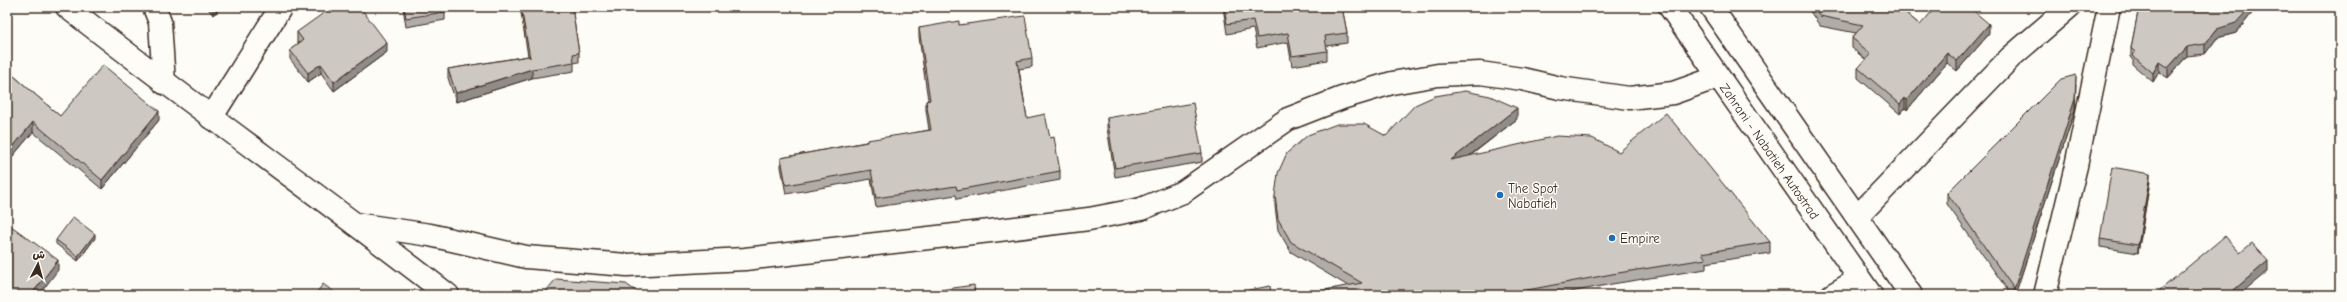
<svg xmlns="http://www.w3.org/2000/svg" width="2347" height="302" font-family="'Comic Neue','Playpen Sans Arabic',sans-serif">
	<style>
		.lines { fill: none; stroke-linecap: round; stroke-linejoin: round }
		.street-casing { stroke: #3b2a1e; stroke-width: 25 }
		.secondary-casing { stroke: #3b2a1e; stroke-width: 25 }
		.highway-casing { stroke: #3b2a1e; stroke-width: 25 }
		.street { stroke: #fdfcf7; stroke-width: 22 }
		.secondary { stroke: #fdfcf7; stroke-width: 22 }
		.highway { stroke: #fdfcf7; stroke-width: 22 }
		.wall { fill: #b0aca7; stroke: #3b2a1e }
		.shaded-wall { fill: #908c88; stroke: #3b2a1e }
		.building { fill: #cdc8c2; stroke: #3b2a1e }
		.poi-dot { fill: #1f6fb2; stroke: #fdfcf7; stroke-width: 1.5 }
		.labels { text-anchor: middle; stroke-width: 3; stroke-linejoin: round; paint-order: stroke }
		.street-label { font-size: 13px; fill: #3b2a1e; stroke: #fdfcf7 }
		.poi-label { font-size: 13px; fill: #3b2a1e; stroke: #fdfcf7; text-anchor: start }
	</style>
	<rect width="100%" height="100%" fill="#fdfcf7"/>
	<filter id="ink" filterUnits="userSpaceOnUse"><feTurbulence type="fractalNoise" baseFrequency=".025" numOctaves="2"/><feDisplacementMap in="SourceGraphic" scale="8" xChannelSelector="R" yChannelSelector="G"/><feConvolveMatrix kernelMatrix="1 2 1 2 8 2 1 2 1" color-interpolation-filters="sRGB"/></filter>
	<g filter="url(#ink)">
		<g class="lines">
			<defs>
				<g id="street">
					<polyline points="154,7 160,22 164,83"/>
					<polyline points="211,118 281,7"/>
					<polyline points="355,224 430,235 526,257 627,265 745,259 999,230 1089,219 1141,209 1183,192 1288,119 1342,98 1392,83 1438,75 1480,73 1522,79 1560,88 1629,98 1673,93 1718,77"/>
				</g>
				<g id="secondary">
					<path d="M67,7C192,105 322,197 448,295"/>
					<polyline points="1857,217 2011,57 2069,7"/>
					<polyline points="1832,295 1859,279"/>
					<polyline points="2045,295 2076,166 2109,7"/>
				</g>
				<g id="highway">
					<polyline points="1670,7 1871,295"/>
					<polyline points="1711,7 1911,295"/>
				</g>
			</defs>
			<use href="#street" class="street-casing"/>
			<use href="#secondary" class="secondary-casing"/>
			<use href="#highway" class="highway-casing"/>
			<use href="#street" class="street"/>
			<use href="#secondary" class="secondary"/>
			<use href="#highway" class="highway"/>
		</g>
		<g class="wall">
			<polygon points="207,7 222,7 213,15"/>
			<polygon points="403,7 444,7 445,12 445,20 406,27"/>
			<polygon points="520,7 572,7 579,53 579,62 574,63 574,71 532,78 456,102 448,78 448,69 528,56"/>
			<polygon points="767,7 780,7 767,9"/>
			<polygon points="1223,7 1342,7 1347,33 1347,43 1326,46 1327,51 1327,60 1292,66 1288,42 1257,48 1253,29 1227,34"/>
			<polygon points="1807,7 1899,7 1920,25 1989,34 1957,71 1947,63 1907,110 1905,108 1900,114 1858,78 1858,68 1866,60 1852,48 1852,38 1856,33 1820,26"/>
			<polygon points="2139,7 2257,7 2236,33 2217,38 2205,54 2187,56 2168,78 2159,72 2153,82 2133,65 2133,59 2131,57 2131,48"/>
			<polygon points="959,25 1032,58 1032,67 1019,69 1027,118 1050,138 1060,171 1060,180 957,199 956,195 876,207 871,179 786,194 781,167 781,158 929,130 926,110 926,101 928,100 919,37 919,28"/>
			<polygon points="297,32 387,52 334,91 321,73 308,82 290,59 290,50 299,43 297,42"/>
			<polygon points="7,70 60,116 159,120 102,189 33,132 12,157 9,166 7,167"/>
			<polygon points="2076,85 2075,110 2015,295 2011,295 1947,204 1947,193"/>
			<polygon points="1107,118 1202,153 1202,162 1115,177 1107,128"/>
			<polygon points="1517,119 1470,156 1770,242 1770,253 1706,263 1706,269 1612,284 1555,295 1320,295 1320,291 1348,286 1291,252 1278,230 1275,206 1275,196 1386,136"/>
			<polygon points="2150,181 2138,253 2100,247 2100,239"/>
			<polygon points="95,238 78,261 56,244 56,240"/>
		</g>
		<g class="shaded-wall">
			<polygon points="213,7 222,7 213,15"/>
			<polygon points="2250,7 2257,7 2236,33 2217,38 2205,54 2205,44 2217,29"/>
			<polygon points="1989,24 1989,34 1957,71 1957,61"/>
			<polygon points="387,43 387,52 334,91 334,82"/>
			<polygon points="2187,47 2187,56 2168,78 2168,68"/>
			<polygon points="1947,53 1947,63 1907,110 1907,100"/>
			<polygon points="2159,62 2159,72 2153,82 2153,73"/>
			<polygon points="321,64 321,73 308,82 308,73"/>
			<polygon points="532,69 532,78 456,102 456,93"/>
			<polygon points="2076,75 2075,110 2015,295 2014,295 2014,289"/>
			<polygon points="1905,98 1905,108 1900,114 1900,104"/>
			<polygon points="1517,108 1517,119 1451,170 1451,160"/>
			<polygon points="159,111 159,120 102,189 102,180"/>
			<polygon points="33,122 33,132 12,157 9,166 7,167 7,158 12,148"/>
			<polygon points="2150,174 2150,181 2138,253 2138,245"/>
			<polygon points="95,234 95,238 78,261 78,256"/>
			<polygon points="58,260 58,270 39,295 31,295"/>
			<polygon points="2268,261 2268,271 2239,295 2228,295"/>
		</g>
		<g class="building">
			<polygon points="332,7 360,7 387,43 334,82 321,64 308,73 290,50 303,40 297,32"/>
			<polygon points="404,7 444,7 445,12 406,18"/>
			<polygon points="521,7 572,7 579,53 573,54 574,62 532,69 456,93 448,69 529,56 530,58"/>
			<polygon points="1224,7 1342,7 1347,33 1325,36 1327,51 1292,56 1288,33 1257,38 1253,20 1227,24"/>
			<polygon points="1814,7 1899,7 1920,25 1936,7 1969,7 1989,24 1957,61 1947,53 1907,100 1905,98 1900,104 1858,68 1871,54 1852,38 1863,25 1820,16"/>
			<polygon points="2139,7 2250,7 2236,23 2217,29 2205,44 2187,47 2168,68 2159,62 2153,73 2133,56 2135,52 2131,48"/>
			<polygon points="1025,16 1032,58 1017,61 1027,118 1045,114 1050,138 1054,137 1060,171 957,190 956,186 876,198 871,170 786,185 781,158 867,142 867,140 931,130 926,101 930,100 919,28 959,21 959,25"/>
			<polygon points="103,65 159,111 102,180 33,122 12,148 9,157 7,158 7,70 60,116"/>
			<polygon points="2076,75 2075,99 2014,289 1947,193 2061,79"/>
			<polygon points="1465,91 1490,96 1517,108 1451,160 1557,136 1592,138 1619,152 1666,113 1770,242 1702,253 1706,259 1612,274 1501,295 1321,295 1320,291 1362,283 1291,242 1278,219 1275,196 1278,173 1287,153 1308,135 1337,124 1364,124 1386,136 1415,105 1435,96"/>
			<polygon points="1193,103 1202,153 1115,168 1107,118"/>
			<polygon points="2112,167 2150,174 2138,245 2100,239"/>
			<polygon points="73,217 95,234 78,256 56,240"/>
			<polygon points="7,223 58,260 31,295 7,295"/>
			<polygon points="2225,236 2240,253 2252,243 2268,261 2228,295 2154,295"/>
			<polygon points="556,279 626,284 641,295 548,295 545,292"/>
			<polygon points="323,284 338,295 315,295"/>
			<polygon points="974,285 975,295 919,295 919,293"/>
			<polygon points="1270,286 1271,295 1224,295"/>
		</g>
	</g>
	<g class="poi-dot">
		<circle cx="1500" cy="195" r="4"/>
		<circle cx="1612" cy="238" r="4"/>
	</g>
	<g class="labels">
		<g class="street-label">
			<text transform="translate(1770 151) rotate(55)" y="5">Zahrani - Nabatieh Autostrad</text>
		</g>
		<g class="poi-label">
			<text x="1508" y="193">The Spot<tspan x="1508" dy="15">Nabatieh</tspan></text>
			<text x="1620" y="243">Empire</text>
		</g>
	</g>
	<rect width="2347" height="302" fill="none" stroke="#fdfcf7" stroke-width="24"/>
	<rect x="12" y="12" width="2323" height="278" fill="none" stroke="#3b2a1e" stroke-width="1.5" filter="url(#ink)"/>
	<g transform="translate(38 264) rotate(6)" stroke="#fdfcf7" stroke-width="3" paint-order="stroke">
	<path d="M0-3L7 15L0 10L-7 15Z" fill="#3b2a1e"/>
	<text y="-6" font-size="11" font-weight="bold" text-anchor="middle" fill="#3b2a1e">ش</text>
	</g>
</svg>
